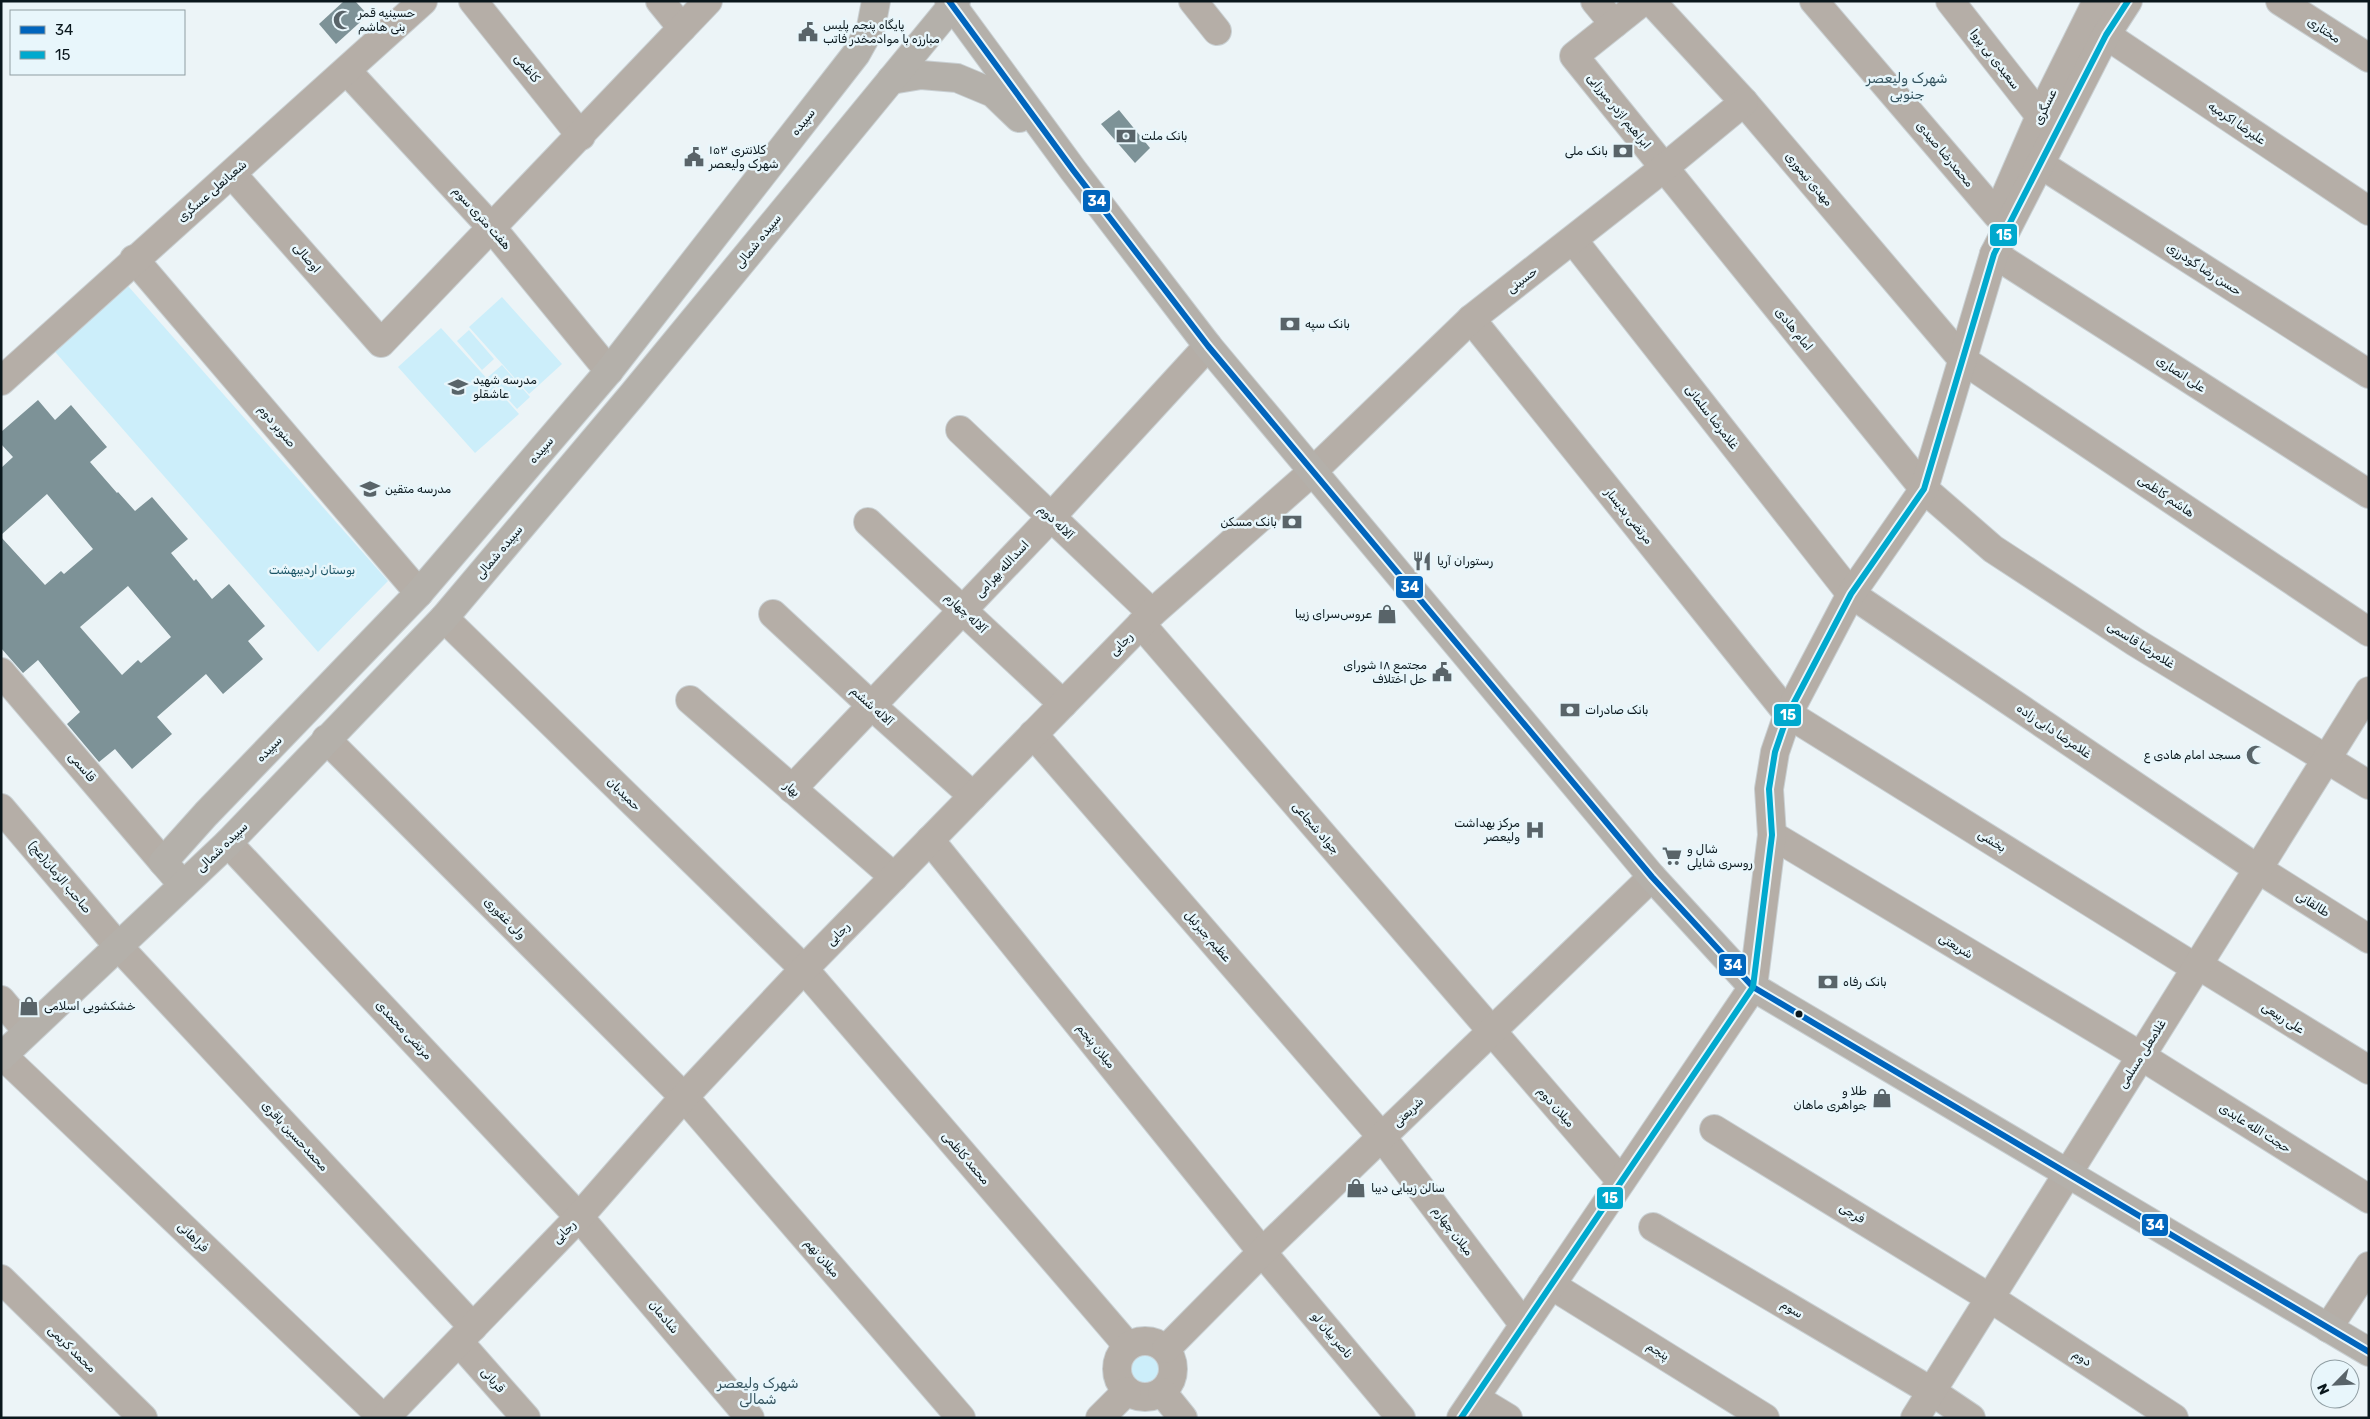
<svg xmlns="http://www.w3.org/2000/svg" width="2370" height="1419" font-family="Rubik,'Noto Naskh Arabic',sans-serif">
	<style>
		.green { fill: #cceefa }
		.building { fill: #7d9297; fill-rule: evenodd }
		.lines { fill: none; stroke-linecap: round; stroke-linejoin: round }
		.minor-casing { stroke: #c9d0d3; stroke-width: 30 }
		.major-casing { stroke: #c9d0d3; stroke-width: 30 }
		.minor { stroke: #b5aea7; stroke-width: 28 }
		.major { stroke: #b4b0aa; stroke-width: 28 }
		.bus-1-casing { stroke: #e8f6fb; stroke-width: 10 }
		.bus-2-casing { stroke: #e8f6fb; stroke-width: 10 }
		.bus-1 { stroke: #0065bd; stroke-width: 6 }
		.bus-2 { stroke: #00a9ce; stroke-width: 6 }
		.bus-dot { fill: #0a171c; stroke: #e8f6fb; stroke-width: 2 }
		.labels { text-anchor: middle; stroke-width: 5; stroke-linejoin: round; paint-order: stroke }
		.poi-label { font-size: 12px; fill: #0a171c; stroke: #e8f6fb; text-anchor: start }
		.street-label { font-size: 12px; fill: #0a171c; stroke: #e8f6fb }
		.park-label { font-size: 12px; fill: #195364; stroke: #e8f6fb }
		.neighbourhood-label { font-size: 14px; fill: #35545f; stroke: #e8f6fb }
		.line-badge { stroke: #e8f6fb; stroke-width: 2 }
		.badge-label { font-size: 14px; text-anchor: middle; font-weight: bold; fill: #fff }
	</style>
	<rect width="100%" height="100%" fill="#ecf4f7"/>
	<g class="green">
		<polygon points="121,278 388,581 318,652 50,346"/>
		<polygon points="502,297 562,364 529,394 469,327"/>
		<polygon points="441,328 519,414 475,453 398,367"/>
		<polygon points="469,330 494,359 482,370 457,341"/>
		<polygon points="502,365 530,397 517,409 488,377"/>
		<circle cx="1145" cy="1368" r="24"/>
	</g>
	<g class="building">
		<polygon points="344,1 355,1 368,15 336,44 319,24"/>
		<polygon points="1119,110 1150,148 1135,163 1101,124"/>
		<path d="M38,400L55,420L71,405L107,447L90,462L117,493L118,492L135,511L152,497L188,539L171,553L194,581L196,579L212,599L229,584L265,626L248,641L263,659L223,694L206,674L157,717L172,734L132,769L115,749L99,762L67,724L80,712L38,660L23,673L1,648V537L45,585L61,571L64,574L93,549L47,494L1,535V468L13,457L1,444V432ZM128,586L171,637L141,663L138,660L122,675L80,627Z"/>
	</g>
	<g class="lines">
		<defs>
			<g id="minor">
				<polyline points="473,1 581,136"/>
				<polyline points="660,1 682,28"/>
				<polyline points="1193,1 1217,31"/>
				<polyline points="1595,1 1614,24"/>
				<polyline points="1643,1 1574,56 1924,489 1993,549 2135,642 2369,785"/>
				<polyline points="1651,1 1744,102 1963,360 2369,632"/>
				<polyline points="1814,1 1997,215 2040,116 2097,1"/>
				<polyline points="1950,1 2040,116"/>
				<polyline points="2280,1 2369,58"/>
				<polyline points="2106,35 2369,211"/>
				<polyline points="347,71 492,228 609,371"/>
				<polyline points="2040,164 2369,374"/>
				<polyline points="232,174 381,343 708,1"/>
				<polyline points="1573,240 1851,594 2258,869 2369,939"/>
				<polyline points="1994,254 2369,494"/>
				<polyline points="134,259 419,593"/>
				<polyline points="1471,319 1788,714 2196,968"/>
				<polyline points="1,381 423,1"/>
				<polyline points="960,430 1152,613"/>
				<polyline points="868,522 1063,704"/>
				<polyline points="773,614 872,706 973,796"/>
				<polyline points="444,618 804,969 1128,1346"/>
				<polyline points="1141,624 1621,1181"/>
				<polyline points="1,672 163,862"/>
				<polyline points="690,700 894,877"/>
				<polyline points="1033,734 1382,1137 1524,1325"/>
				<polyline points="326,739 684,1097 961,1418"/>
				<polyline points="792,789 1040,529 1208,346"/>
				<polyline points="1,808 118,946 473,1327"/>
				<polyline points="1772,835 2141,1056 2369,1199"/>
				<polyline points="930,840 1262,1252 1401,1418"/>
				<polyline points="228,843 579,1217 750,1418"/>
				<polyline points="2198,965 2369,1070"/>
				<polyline points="1,1000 27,1031"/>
				<polyline points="3,1056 383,1418"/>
				<polyline points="1714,1129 1990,1298 2174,1418"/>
				<polyline points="1653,1227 1931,1391 1971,1418"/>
				<polyline points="1,1279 143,1418"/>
				<polyline points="1551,1285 1765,1418"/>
				<polyline points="2328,1328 2369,1266"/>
				<circle cx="1145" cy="1369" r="28"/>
				<polyline points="459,1342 526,1418"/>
				<polyline points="1166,1349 1262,1252 1652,877"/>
				<polyline points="1162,1392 1183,1418"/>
				<polyline points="1475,1398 1508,1418"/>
				<polyline points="385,1418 579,1217 684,1097 804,969 1152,613 1312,472 1471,319 1665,167 1744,102"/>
				<polyline points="1100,1418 1127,1391"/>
				<polyline points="1461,1418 1753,987 1772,835 1769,789 1775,752 1788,714 1851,594 1924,489 1994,254 2106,35 2128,1"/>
				<polyline points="1915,1418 2369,691"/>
			</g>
			<g id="major">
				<polyline points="949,1 1073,170 1208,346 1652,877 1753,987 2369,1352"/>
				<polyline points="891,80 921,75 957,78 993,93 1019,118"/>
				<polyline points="183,885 163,862 206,814 419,593 609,371 856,54 871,27 876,1"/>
				<polyline points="1,1057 228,843 444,618 633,394 956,1"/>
			</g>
		</defs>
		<use href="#minor" class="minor-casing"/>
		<use href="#major" class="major-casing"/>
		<use href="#minor" class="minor"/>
		<use href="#major" class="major"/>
		<defs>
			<polyline id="bus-1" points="949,1 1073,170 1208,346 1652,877 1753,987 2369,1352"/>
			<polyline id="bus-2" points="1461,1418 1753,987 1772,835 1769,789 1775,752 1788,714 1851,594 1924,489 1994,254 2106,35 2128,1"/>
		</defs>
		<use href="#bus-1" class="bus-1-casing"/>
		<use href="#bus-2" class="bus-2-casing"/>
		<use href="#bus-1" class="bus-1"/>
		<use href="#bus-2" class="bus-2"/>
	</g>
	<defs>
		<symbol id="mosque-bare" viewBox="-9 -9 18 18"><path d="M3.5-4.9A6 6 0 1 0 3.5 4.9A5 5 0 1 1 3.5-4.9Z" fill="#596469" stroke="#e8f6fb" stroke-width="2.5" paint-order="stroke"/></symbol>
		<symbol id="civic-bare" viewBox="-9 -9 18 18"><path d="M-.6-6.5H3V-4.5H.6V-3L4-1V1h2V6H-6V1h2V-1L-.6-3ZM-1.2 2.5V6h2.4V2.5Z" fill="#596469" stroke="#e8f6fb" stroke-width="2.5" paint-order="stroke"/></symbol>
		<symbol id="bank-bare" viewBox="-9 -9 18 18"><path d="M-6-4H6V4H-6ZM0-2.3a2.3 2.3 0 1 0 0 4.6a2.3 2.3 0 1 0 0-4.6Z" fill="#596469" stroke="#e8f6fb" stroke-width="2.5" paint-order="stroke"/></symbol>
		<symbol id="school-bare" viewBox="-9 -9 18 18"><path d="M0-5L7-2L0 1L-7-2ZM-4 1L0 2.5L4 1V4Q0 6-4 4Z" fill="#596469" stroke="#e8f6fb" stroke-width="2.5" paint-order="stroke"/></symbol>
		<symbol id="restaurant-bare" viewBox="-9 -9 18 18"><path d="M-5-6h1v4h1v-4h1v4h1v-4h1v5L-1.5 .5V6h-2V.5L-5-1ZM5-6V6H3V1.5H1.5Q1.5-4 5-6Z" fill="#596469" stroke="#e8f6fb" stroke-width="2.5" paint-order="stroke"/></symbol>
		<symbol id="shop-bare" viewBox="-9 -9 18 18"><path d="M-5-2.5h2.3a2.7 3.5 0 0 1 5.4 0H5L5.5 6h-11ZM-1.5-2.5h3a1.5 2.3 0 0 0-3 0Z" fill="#596469" stroke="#e8f6fb" stroke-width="2.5" paint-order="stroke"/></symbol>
		<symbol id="hospital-bare" viewBox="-9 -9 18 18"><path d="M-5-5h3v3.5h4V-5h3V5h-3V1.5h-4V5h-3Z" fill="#596469" stroke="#e8f6fb" stroke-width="2.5" paint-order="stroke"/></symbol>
		<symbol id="supermarket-bare" viewBox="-9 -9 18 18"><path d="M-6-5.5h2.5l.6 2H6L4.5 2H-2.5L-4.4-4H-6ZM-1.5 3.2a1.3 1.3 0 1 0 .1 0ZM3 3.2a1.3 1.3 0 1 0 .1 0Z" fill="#596469" stroke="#e8f6fb" stroke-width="2.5" paint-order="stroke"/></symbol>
	</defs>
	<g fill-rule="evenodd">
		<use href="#mosque-bare" x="329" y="6" width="28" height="28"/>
		<use href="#civic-bare" x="794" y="18" width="28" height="28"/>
		<use href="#bank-bare" x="1112" y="122" width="28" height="28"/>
		<use href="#bank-bare" x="1609" y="137" width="28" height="28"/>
		<use href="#civic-bare" x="680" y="143" width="28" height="28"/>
		<use href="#bank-bare" x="1276" y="310" width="28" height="28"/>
		<use href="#school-bare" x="444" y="373" width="28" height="28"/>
		<use href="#school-bare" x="356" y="475" width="28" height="28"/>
		<use href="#bank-bare" x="1278" y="508" width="28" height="28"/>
		<use href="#restaurant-bare" x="1408" y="547" width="28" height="28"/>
		<use href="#shop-bare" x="1373" y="600" width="28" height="28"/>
		<use href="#civic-bare" x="1428" y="658" width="28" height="28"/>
		<use href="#bank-bare" x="1556" y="696" width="28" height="28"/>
		<use href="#mosque-bare" x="2242" y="741" width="28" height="28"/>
		<use href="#hospital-bare" x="1521" y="816" width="28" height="28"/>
		<use href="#supermarket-bare" x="1658" y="842" width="28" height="28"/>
		<use href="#bank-bare" x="1814" y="968" width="28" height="28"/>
		<use href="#shop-bare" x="15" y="992" width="28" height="28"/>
		<use href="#shop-bare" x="1868" y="1084" width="28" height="28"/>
		<use href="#shop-bare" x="1342" y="1174" width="28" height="28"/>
	</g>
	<circle class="bus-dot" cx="1799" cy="1014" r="4.5"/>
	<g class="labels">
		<g class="poi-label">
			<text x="358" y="17">حسینیه قمر<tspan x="358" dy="14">بنی هاشم</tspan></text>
			<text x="823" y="29">پایگاه پنجم پلیس<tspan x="823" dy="14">مبارزه با موادمخدر فاتب</tspan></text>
			<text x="1141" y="140">بانک ملت</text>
			<text x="709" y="154">کلانتری ۱۵۳<tspan x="709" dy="14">شهرک ولیعصر</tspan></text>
			<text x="1608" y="155" text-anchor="end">بانک ملی</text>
			<text x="1305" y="328">بانک سپه</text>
			<text x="473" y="384">مدرسه شهید<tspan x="473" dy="14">عاشقلو</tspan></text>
			<text x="385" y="493">مدرسه متقین</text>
			<text x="1277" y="526" text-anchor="end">بانک مسکن</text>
			<text x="1437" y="565">رستوران آریا</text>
			<text x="1372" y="618" text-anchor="end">عروس‌سرای زیبا</text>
			<text x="1427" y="669" text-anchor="end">مجتمع ۱۸ شورای<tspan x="1427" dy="14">حل اختلاف</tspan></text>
			<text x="1585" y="714">بانک صادرات</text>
			<text x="2241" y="759" text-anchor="end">مسجد امام هادی ع</text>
			<text x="1520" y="827" text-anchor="end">مرکز بهداشت<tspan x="1520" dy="14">ولیعصر</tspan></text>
			<text x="1687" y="853">شال و<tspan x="1687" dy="14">روسری شایلی</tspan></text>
			<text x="1843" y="986">بانک رفاه</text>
			<text x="44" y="1010">خشکشویی اسلامی</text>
			<text x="1867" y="1095" text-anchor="end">طلا و<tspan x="1867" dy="14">جواهری ماهان</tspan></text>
			<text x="1371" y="1192">سالن زیبایی دیبا</text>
		</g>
		<g class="street-label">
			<text transform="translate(2324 30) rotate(33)" y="4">مختاری</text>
			<text transform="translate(1995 59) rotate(52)" y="4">سعیدی بی پروا</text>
			<text transform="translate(527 68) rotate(51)" y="4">کاظمی</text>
			<text transform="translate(2045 107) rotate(-65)" y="4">عسگری</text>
			<text transform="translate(1619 111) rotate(51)" y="4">ابراهیم اژدر میرزایی</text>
			<text transform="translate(803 122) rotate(-52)" y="4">سپیده</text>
			<text transform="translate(2237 123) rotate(34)" y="4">علیرضا اکرمیه</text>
			<text transform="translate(1945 154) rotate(50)" y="4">محمدرضا صیدی</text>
			<text transform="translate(1809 179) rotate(50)" y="4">مهدی تیموری</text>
			<text transform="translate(212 191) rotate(-41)" y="4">شعبانعلی عسگری</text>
			<text transform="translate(482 218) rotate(48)" y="4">هفت متری سوم</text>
			<text transform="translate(758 241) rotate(-51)" y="4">سپیده شمالی</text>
			<text transform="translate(307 258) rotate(49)" y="4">اوصالی</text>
			<text transform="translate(2204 269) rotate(33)" y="4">حسن رضا گودرزی</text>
			<text transform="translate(1522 280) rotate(-38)" y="4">حسینی</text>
			<text transform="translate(1794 329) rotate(51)" y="4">امام هادی</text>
			<text transform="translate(2181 374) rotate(33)" y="4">علی انصاری</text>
			<text transform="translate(1712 417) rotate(52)" y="4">غلامرضا سلمانی</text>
			<text transform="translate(277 426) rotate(50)" y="4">صنوبر دوم</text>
			<text transform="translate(541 450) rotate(-49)" y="4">سپیده</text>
			<text transform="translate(2166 496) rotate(34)" y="4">هاشم کاظمی</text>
			<text transform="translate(1629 516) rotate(51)" y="4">مرتضی بدیسار</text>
			<text transform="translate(1056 522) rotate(44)" y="4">آلاله دوم</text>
			<text transform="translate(499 552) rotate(-50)" y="4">سپیده شمالی</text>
			<text transform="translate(1002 569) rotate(-47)" y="4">اسدالله بهرامی</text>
			<text transform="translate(966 613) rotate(43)" y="4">آلاله چهارم</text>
			<text transform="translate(1121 644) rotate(-46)" y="4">رجایی</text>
			<text transform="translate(2141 645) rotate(32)" y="4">غلامرضا قاسمی</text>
			<text transform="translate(872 706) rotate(42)" y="4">آلاله ششم</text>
			<text transform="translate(2054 731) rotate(34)" y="4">غلامرضا دایی زاده</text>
			<text transform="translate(269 749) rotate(-46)" y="4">سپیده</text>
			<text transform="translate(82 767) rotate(49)" y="4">قاسمی</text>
			<text transform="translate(792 789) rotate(41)" y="4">بهار</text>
			<text transform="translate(624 794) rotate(44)" y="4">حمیدیان</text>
			<text transform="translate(1316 828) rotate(49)" y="4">جواد شجاعی</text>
			<text transform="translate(1992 841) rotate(32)" y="4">بخشی</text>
			<text transform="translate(222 847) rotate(-44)" y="4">سپیده شمالی</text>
			<text transform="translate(60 877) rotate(50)" y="4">صاحب الزمان(عج)</text>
			<text transform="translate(2313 904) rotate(32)" y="4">طالقانی</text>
			<text transform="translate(505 918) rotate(45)" y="4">ولی غفوری</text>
			<text transform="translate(838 934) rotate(-46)" y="4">رجایی</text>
			<text transform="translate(1208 936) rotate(49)" y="4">عظیم جبرئیل</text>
			<text transform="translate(1956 946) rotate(31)" y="4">شریعتی</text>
			<text transform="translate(2283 1018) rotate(32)" y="4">علی ربیعی</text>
			<text transform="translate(404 1030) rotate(47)" y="4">مرتضی محمدی</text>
			<text transform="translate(1096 1046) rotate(51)" y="4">میلان پنجم</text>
			<text transform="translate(2142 1054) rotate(-58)" y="4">غلامعلی مسلمی</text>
			<text transform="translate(1556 1107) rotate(49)" y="4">میلان دوم</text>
			<text transform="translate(1408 1112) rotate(-44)" y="4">شریعتی</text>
			<text transform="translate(2255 1128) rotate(32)" y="4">حجت الله عابدی</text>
			<text transform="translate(295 1136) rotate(47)" y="4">محمدحسین باقری</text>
			<text transform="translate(966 1158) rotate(49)" y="4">محمد کاظمی</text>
			<text transform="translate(1852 1213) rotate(31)" y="4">فرجی</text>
			<text transform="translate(1453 1231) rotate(53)" y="4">میلان چهارم</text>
			<text transform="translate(564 1232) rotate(-46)" y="4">رجایی</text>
			<text transform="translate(193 1237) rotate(44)" y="4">فراهانی</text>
			<text transform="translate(822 1258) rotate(49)" y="4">میلان نهم</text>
			<text transform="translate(1792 1309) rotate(31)" y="4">سوم</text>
			<text transform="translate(664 1317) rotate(50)" y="4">شادمان</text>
			<text transform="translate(1332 1335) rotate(50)" y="4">ناصر بیان لو</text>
			<text transform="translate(72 1349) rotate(44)" y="4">محمد کریمی</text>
			<text transform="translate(1658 1351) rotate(32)" y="4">پنجم</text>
			<text transform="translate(2082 1358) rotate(33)" y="4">دوم</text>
			<text transform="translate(493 1380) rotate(48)" y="4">قربانی</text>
		</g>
		<g class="park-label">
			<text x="312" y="574">بوستان اردیبهشت</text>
		</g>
		<g class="neighbourhood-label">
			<text x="1907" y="83">شهرک ولیعصر<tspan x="1907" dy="16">جنوبی</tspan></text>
			<text x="758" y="1388">شهرک ولیعصر<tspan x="758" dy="16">شمالی</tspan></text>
		</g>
	</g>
	<g class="line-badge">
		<rect x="1082" y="189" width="29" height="24" rx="5" fill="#0065bd"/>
		<rect x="1989" y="223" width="29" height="24" rx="5" fill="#00a9ce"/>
		<rect x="1395" y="575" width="29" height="24" rx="5" fill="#0065bd"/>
		<rect x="1773" y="703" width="29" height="24" rx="5" fill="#00a9ce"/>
		<rect x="1718" y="953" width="29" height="24" rx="5" fill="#0065bd"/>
		<rect x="1596" y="1186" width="28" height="24" rx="5" fill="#00a9ce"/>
		<rect x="2141" y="1213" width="28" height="24" rx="5" fill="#0065bd"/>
	</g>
	<g class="badge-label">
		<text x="1097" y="206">34</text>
		<text x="2004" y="240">15</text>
		<text x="1410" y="592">34</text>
		<text x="1788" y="720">15</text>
		<text x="1733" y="970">34</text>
		<text x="1610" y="1203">15</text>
		<text x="2155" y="1230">34</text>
	</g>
	<rect width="2370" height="1419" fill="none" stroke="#0a171c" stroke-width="5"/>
	<rect x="10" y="10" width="175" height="65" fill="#e8f6fb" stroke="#8f9da2"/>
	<rect x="20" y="26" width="25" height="8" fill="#0065bd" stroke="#8f9da2"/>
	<text x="55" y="35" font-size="15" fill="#0a171c">34</text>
	<rect x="20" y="51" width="25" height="8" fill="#00a9ce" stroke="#8f9da2"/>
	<text x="55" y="60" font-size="15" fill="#0a171c">15</text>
	<g transform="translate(2335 1384) rotate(246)"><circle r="24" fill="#e8f6fb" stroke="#8f9da2"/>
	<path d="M0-4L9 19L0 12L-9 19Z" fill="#596469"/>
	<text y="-8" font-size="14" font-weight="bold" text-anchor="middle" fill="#0a171c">N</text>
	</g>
</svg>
